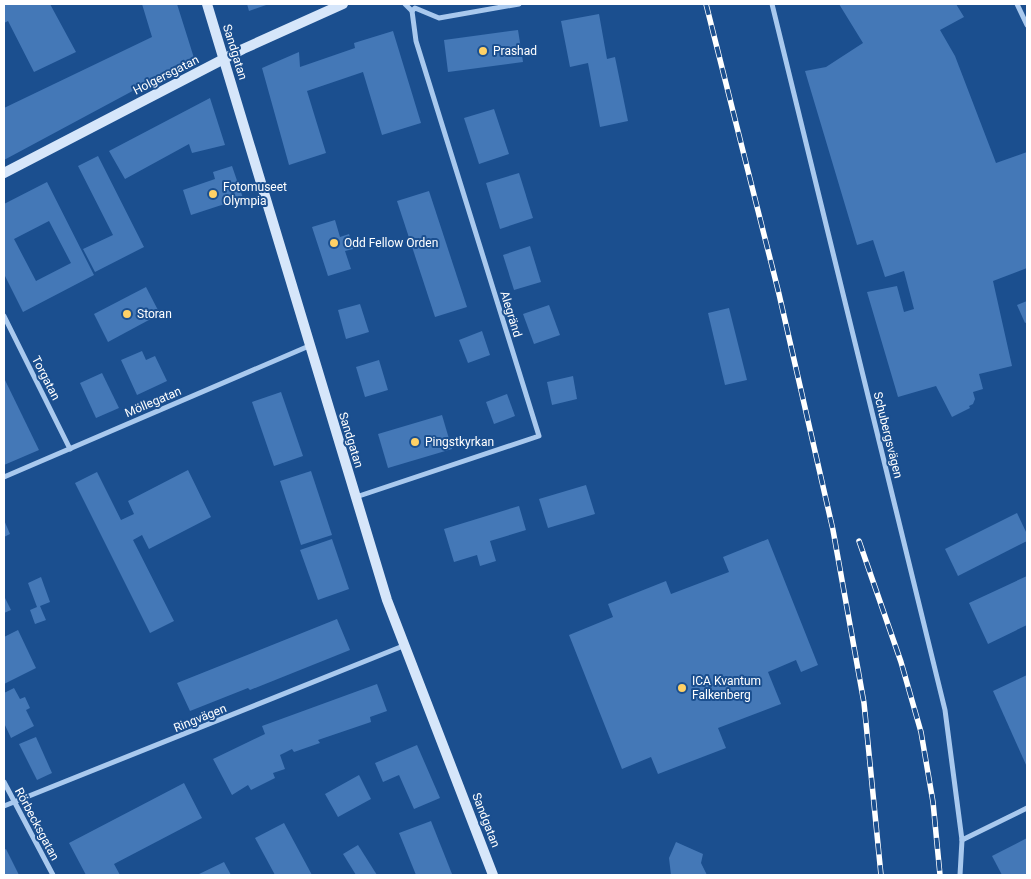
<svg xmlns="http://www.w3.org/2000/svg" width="1031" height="879" font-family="Roboto,sans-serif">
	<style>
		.building { fill: #4478b7; fill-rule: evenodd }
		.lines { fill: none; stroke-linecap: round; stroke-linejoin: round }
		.street { stroke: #a9c9ee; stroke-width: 5 }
		.secondary { stroke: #d6e6fa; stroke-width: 10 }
		.rail-casing { stroke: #fff; stroke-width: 5.5 }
		.rail { stroke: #1b4f8f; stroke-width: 4; stroke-dasharray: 11; stroke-linecap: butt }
		.poi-dot { fill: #ffd166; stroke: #1b4f8f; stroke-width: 2 }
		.labels { text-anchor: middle; stroke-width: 4; stroke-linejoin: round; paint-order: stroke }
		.poi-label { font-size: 12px; fill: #fff; stroke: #1b4f8f; text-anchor: start }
		.street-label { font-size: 12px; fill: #fff; stroke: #1b4f8f }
	</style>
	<rect width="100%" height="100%" fill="#1b4f8f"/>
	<g class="building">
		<polygon points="4,4 50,4 76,52 34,72 8,21 4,23"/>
		<polygon points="142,4 177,4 194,58 4,160 4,108 152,37"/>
		<polygon points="247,4 269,4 249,11"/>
		<polygon points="839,4 956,4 964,17 940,30 955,56 996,163 1027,152 1027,268 993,281 1012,366 979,374 983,389 973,392 975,399 973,404 969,406 970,408 952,417 936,386 898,397 867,292 897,286 904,312 914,309 904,271 885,277 873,240 857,245 805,71 826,67 863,43"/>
		<polygon points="599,14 607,59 615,57 628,121 600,127 588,63 570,67 561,21"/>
		<polygon points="518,30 523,62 448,72 444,40"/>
		<polygon points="393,31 421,123 382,135 363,72 307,91 326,153 289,165 262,68 299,52 300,67 355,48 354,43"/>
		<polygon points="210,98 225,145 192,153 189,144 125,179 109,151"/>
		<polygon points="494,109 509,154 479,164 464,118"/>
		<polygon points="98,156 144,247 95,272 83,249 113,235 78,166"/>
		<polygon points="232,166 243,198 191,215 183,190 215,179 213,172"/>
		<polygon points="519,173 533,218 500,229 486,183"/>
		<path d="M47,182L94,275L23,312L4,274V204ZM49,221L71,263L36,281L14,239Z"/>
		<polygon points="429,191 467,307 435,317 397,201"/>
		<polygon points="335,220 340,237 349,234 353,249 345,251 351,269 328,276 312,227"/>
		<polygon points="530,246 541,282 514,290 503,255"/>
		<polygon points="146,287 160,314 108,342 94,314"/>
		<polygon points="1027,301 1027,322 1025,323 1017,305"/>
		<polygon points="360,304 369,332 346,339 338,310"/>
		<polygon points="549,305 560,335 534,344 523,314"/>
		<polygon points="729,308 747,380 725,385 708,313"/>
		<polygon points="482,331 490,355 468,363 459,340"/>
		<polygon points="142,351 146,360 155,356 167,381 137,395 121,360"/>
		<polygon points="379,360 388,390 365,397 356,367"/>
		<polygon points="102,373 119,408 96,418 80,383"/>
		<polygon points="573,376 577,399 552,405 547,382"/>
		<polygon points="4,378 39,450 4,465"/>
		<polygon points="281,392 303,456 274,466 252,402"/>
		<polygon points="507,394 515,416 494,424 486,402"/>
		<polygon points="442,415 452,449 388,468 378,434"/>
		<polygon points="188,470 211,517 149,549 142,535 133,540 174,621 150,633 75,483 97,472 121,520 134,514 128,501"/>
		<polygon points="311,471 332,535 301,545 280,481"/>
		<polygon points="586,485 595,514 548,528 539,499"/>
		<polygon points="519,506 526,530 490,541 496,561 480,566 477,555 454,562 444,529"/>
		<polygon points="1017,513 1027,534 1027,541 958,576 945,549"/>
		<polygon points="4,520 10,534 4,537"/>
		<polygon points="332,539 349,589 318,600 300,550"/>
		<polygon points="768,539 818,665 801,672 796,660 768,672 781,704 718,728 726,748 658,774 651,757 622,769 569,635 613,617 608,604 666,581 671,594 729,572 723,557"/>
		<polygon points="1027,576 1027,625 988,644 969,603"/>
		<polygon points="41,577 50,602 40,606 46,620 35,624 30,610 37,607 28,583"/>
		<polygon points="4,596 11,610 4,613"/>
		<polygon points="337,619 350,650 250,690 248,688 190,711 177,683"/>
		<polygon points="18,630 36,668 4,684 4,637"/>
		<polygon points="1027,675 1027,767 993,691"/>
		<polygon points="377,684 387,711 370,717 371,722 318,740 320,743 294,752 292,749 280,755 285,769 273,773 275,778 251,790 248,785 232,795 213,759 265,734 262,726"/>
		<polygon points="14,688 20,699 25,697 30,708 26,710 34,726 11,738 4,723 4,693"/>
		<polygon points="36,737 52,773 37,780 19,744"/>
		<polygon points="417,745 440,798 414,809 399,775 383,782 375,763"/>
		<polygon points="359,775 371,799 338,817 325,794"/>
		<polygon points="184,783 202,818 114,864 120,875 86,875 69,843"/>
		<polygon points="431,821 452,874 448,875 416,875 399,833"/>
		<polygon points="284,823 312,875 275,875 255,838"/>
		<polygon points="1027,838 1027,875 1002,875 992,856"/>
		<polygon points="676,842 703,854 701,863 707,875 671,875 669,858"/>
		<polygon points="358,845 377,875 356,875 343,854"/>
		<polygon points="6,849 19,875 4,875 4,850"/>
		<polygon points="224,862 231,875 197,875"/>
	</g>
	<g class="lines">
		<g class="street">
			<polyline points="405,4 412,11 415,8 439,18 519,4"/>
			<polyline points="772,4 945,710 962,840 960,875"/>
			<polyline points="1017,4 1027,25"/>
			<polyline points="4,316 70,449"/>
			<polyline points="4,477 309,346"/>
			<polyline points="356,497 539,436 416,41 412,11"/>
			<polyline points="4,782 53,875"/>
			<polyline points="4,806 403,646"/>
			<polyline points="962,840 1027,808"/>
		</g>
		<g class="secondary">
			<polyline points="207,4 387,600 493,875"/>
			<polyline points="4,173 243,49 343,4"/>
		</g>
		<defs>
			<g id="rail">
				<polyline points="706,4 779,294 833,530 864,703 881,875"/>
				<polyline points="859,541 901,662 921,732 933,802 940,875"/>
			</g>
		</defs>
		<use href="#rail" class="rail-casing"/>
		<use href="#rail" class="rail"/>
	</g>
	<g class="poi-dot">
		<circle cx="483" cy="51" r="5"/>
		<circle cx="213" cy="194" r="5"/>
		<circle cx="334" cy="243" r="5"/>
		<circle cx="127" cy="314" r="5"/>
		<circle cx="415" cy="442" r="5"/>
		<circle cx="682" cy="688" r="5"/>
	</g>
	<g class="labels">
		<g class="poi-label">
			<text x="493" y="55">Prashad</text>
			<text x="223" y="191">Fotomuseet<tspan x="223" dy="14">Olympia</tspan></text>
			<text x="344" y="247">Odd Fellow Orden</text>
			<text x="137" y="318">Storan</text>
			<text x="425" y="446">Pingstkyrkan</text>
			<text x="692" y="685">ICA Kvantum<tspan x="692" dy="14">Falkenberg</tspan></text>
		</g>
		<g class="street-label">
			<text transform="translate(235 52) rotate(73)" y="4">Sandgatan</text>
			<text transform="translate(166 75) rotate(-27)" y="4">Holgersgatan</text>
			<text transform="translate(511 314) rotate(73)" y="4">Alegränd</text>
			<text transform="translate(46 378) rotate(63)" y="4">Torgatan</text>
			<text transform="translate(153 402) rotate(-23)" y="4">Möllegatan</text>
			<text transform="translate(888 435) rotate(76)" y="4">Schubergsvägen</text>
			<text transform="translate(351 440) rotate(73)" y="4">Sandgatan</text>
			<text transform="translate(200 718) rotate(-22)" y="4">Ringvägen</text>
			<text transform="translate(486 820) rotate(69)" y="4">Sandgatan</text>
			<text transform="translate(37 824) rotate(62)" y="4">Rörbecksgatan</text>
		</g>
	</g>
	<rect width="1031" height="879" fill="none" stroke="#ffffff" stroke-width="10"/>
</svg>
